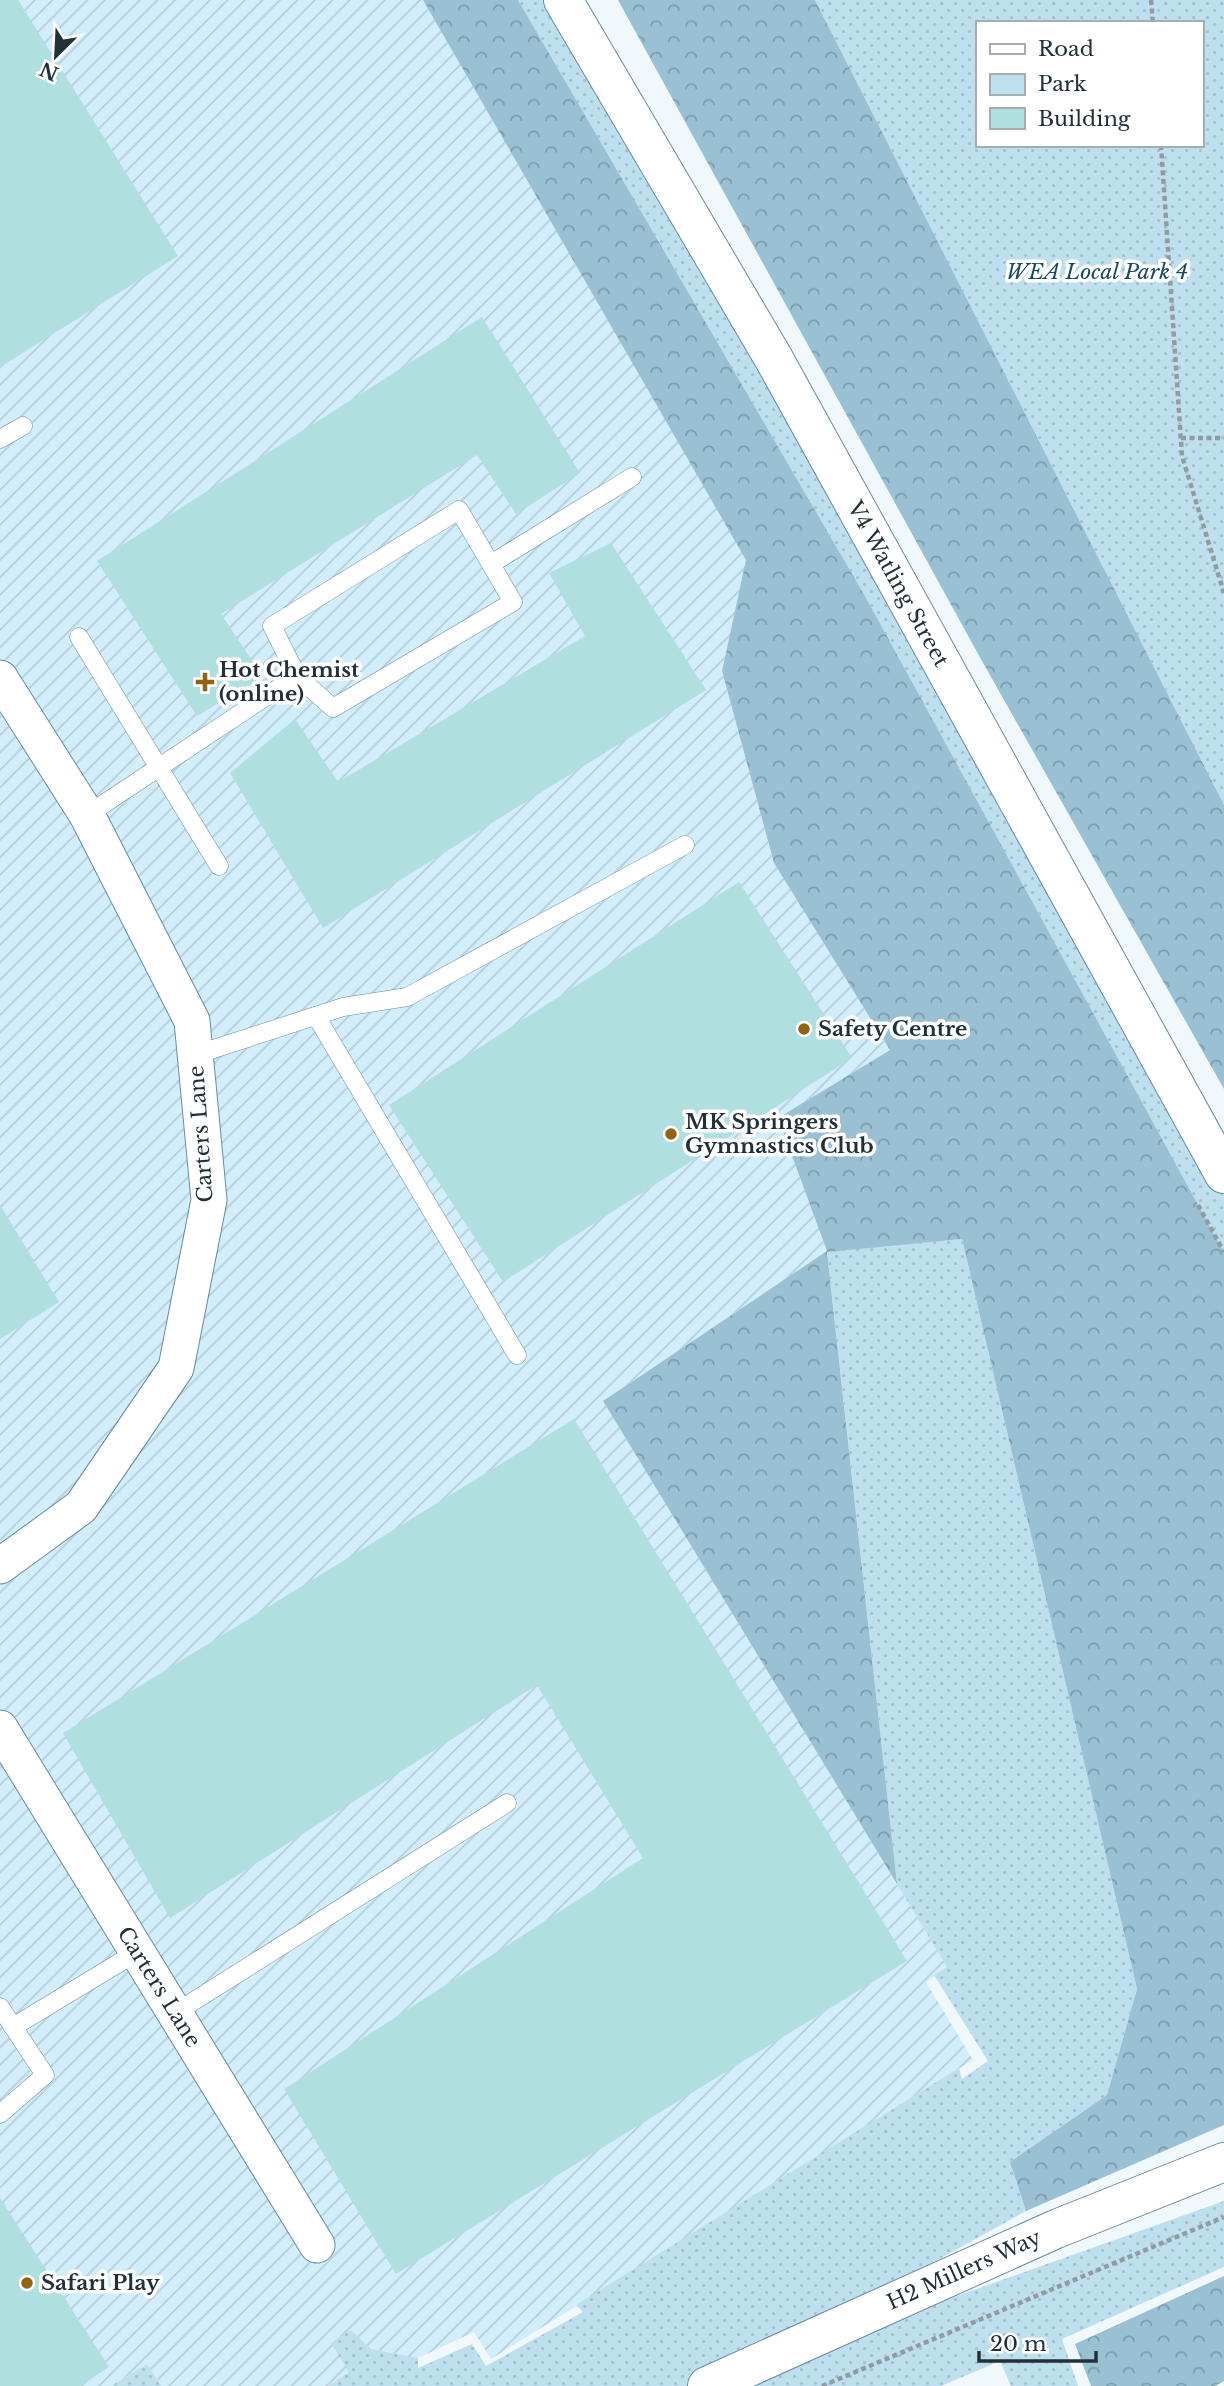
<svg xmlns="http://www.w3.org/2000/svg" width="1224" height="2386" font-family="'Libre Baskerville',serif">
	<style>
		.industrial { fill: url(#industrial-furrows) }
		.green { fill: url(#green-dots); fill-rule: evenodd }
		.forest { fill: url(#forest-crowns) }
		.building { fill: #b0dfe0 }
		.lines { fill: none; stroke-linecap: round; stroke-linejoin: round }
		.service-casing { stroke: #678b9c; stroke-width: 19 }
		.minor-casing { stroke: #678b9c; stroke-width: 37 }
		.tertiary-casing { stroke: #678b9c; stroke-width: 40 }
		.path { stroke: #919ca2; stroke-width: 4.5; stroke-dasharray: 5 3.5; stroke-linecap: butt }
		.service { stroke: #fff; stroke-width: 18 }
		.minor { stroke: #fff; stroke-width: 35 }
		.tertiary { stroke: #fff; stroke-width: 38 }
		.poi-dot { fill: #91640f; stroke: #fff; stroke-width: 2.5 }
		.labels { text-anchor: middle; stroke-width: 7; stroke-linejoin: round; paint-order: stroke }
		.park-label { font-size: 21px; font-style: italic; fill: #174a5e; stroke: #fff }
		.street-label { font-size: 21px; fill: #223138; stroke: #fff }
		.poi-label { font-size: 21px; font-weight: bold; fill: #223138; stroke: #fff; text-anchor: start }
	</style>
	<defs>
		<pattern id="industrial-furrows" width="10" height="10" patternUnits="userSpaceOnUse" patternTransform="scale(1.75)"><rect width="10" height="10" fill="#d2eefc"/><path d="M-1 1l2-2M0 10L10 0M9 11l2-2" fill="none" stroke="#b4cdd9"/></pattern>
		<pattern id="green-dots" width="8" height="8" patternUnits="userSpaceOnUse" patternTransform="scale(1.75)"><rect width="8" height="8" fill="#bedfee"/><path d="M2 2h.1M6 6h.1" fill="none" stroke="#a3c0cd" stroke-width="1.8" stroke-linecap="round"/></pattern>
		<pattern id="forest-crowns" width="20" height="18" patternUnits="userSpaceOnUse" patternTransform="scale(1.75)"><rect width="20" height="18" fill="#99c0d3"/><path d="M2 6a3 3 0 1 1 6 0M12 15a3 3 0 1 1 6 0" fill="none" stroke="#7c9dac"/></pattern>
	</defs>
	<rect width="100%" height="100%" fill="#f0f8fc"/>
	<polygon class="industrial" points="0,0 423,0 747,560 722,671 774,863 890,1050 778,1118 827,1251 603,1401 948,1968 926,1982 973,2060 491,2359 474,2332 418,2358 371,2349 349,2372 328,2386 161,2386 147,2364 111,2386 0,2386"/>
	<g class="green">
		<polygon points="518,0 563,0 1224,1174 1224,1252 865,596"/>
		<path d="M815,0H1224V805ZM977,23H1201V145H977Z"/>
		<polygon points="962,1239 1137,1989 1107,2095 1010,2162 1026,2211 723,2379 1224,2201 1224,2267 1062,2339 1078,2386 1011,2386 1000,2361 941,2386 328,2386 349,2372 331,2343 351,2330 371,2349 418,2358 418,2368 472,2344 486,2366 583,2312 576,2305 959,2068 962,2079 988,2061 934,1975 947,1967 897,1884 827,1251"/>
		<polygon points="147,2364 161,2386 111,2386"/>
	</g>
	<g class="forest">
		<polygon points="423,0 518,0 865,596 1224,1252 1224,2125 1026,2211 1010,2162 1107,2095 1137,1989 962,1239 827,1252 897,1884 603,1401 827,1251 778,1118 890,1050 774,863 722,671 746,560"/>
		<polygon points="618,0 815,0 1224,805 1224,1089 982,661"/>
		<polygon points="1224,2276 1224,2381 1215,2386 1091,2386 1075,2344"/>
	</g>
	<g class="building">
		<polygon points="0,0 18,0 178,256 0,367"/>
		<polygon points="482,317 580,473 516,514 477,455 221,614 263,677 197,716 97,561"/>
		<polygon points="611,543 706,690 323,928 230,773 295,719 338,782 585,636 549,573"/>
		<polygon points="739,882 852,1058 503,1282 389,1105"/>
		<polygon points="0,1205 59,1302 0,1339"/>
		<polygon points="574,1419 907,1961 396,2274 284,2089 643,1858 537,1685 170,1918 63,1733"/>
		<polygon points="0,2198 109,2367 80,2386 0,2386"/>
	</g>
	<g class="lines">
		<defs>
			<g id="service">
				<polyline points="0,439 23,426"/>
				<polyline points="491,564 632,477"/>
				<polyline points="79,637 219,866"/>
				<polyline points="87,815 297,676 272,626 459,510 513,602 333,708 297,676"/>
				<polyline points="316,1016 517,1355"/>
				<polyline points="195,1055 343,1007 407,997 685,845"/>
				<polyline points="0,2007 45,2075 0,2114"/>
				<polyline points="175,2013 507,1803"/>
				<polyline points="13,2027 137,1952"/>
			</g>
			<g id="minor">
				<polyline points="0,678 87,815 192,1021 209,1200 176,1368 81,1507 0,1566"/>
				<polyline points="0,1728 317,2245"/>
			</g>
			<g id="tertiary">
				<polyline points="563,0 774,359 1224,1174"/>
				<polyline points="707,2386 1056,2229 1224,2162"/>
			</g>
		</defs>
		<use href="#service" class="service-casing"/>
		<use href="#minor" class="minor-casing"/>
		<use href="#tertiary" class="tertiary-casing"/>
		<g class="path">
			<polyline points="1151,0 1153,23"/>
			<polyline points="1161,145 1182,456 1224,593"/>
			<polyline points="1181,438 1224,438"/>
			<polyline points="1198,1205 1224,1252"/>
			<polyline points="822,2386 1224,2217"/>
		</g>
		<use href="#service" class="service"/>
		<use href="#minor" class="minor"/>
		<use href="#tertiary" class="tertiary"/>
	</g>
	<g class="poi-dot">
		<path d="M201.5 671.5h7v7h7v7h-7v7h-7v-7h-7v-7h7z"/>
		<circle cx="804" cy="1029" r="7"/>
		<circle cx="671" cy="1134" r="7"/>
		<circle cx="27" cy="2283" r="7"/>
	</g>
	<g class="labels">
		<g class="park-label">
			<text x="1097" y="279">WEA Local Park 4</text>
		</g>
		<g class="street-label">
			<text transform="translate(898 584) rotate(61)" y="7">V4 Watling Street</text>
			<text transform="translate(201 1134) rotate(-94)" y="7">Carters Lane</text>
			<text transform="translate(159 1987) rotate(58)" y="7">Carters Lane</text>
			<text transform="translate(964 2270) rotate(-24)" y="7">H2 Millers Way</text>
		</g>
		<g class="poi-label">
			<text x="219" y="677">Hot Chemist<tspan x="219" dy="24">(online)</tspan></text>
			<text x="818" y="1036">Safety Centre</text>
			<text x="685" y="1129">MK Springers<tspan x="685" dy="24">Gymnastics Club</tspan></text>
			<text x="41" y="2290">Safari Play</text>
		</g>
	</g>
	<rect x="976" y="21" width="228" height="126" fill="#ffffff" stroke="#a7adaf" stroke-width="2"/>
	<rect x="990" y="44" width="35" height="10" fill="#ffffff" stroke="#a7adaf" stroke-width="2"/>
	<text x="1038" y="56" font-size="21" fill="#223138">Road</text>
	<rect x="990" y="74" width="35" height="21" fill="#bedfee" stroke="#a7adaf" stroke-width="2"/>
	<text x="1038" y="91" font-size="21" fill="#223138">Park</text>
	<rect x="990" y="108" width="35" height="21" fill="#b0dfe0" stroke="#a7adaf" stroke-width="2"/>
	<text x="1038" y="126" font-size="21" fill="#223138">Building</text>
	<g transform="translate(56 56) rotate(204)" stroke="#ffffff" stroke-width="5" paint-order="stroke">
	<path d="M0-5L12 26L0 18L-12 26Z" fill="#223138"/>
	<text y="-10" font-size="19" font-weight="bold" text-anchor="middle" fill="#223138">N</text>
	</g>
	<path d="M979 2351v10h117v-10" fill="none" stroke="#223138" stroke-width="3.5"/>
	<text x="990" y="2351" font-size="21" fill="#223138" stroke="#ffffff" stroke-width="5" paint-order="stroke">20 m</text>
</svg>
